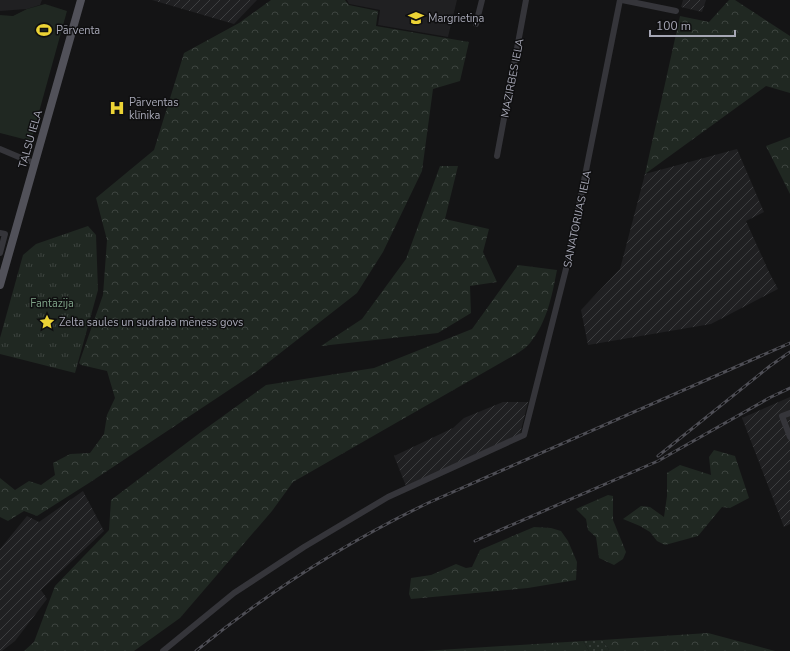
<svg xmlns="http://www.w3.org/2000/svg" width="790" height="651" font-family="'Nunito Sans',sans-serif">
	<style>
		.built { fill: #202022 }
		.industrial { fill: url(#industrial-furrows) }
		.grass { fill: url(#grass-dots) }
		.forest { fill: url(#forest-crowns) }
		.park { fill: url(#park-tufts) }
		.pitch { fill: #202822 }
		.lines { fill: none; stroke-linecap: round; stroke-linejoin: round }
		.minor { stroke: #35353a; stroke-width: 6 }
		.major { stroke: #515159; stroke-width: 8 }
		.rail-casing { stroke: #4e4e55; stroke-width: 3 }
		.rail { stroke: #0f0f10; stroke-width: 1.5; stroke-dasharray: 4.5; stroke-linecap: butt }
		.labels { text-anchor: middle; stroke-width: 3; stroke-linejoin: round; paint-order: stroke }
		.poi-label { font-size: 11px; fill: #a6a7b5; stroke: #0f0f10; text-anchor: start }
		.street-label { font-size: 11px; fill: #a6a7b5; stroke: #0f0f10 }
		.park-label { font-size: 11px; fill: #7da086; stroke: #0f0f10 }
	</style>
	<defs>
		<pattern id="industrial-furrows" width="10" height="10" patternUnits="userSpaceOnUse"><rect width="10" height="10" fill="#202022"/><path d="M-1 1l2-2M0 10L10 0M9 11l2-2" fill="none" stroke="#3d3e40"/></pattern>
		<pattern id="grass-dots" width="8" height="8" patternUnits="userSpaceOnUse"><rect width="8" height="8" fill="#202822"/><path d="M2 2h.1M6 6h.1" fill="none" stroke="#3d4440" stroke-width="1.8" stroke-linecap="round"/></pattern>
		<pattern id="forest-crowns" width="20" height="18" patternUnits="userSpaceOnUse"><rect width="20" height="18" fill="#202822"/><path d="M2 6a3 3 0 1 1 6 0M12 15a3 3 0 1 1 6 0" fill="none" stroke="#3d4440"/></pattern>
		<pattern id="park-tufts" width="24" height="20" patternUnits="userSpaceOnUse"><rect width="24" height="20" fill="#202822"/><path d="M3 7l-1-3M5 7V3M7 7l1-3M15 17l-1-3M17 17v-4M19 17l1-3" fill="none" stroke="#3d4440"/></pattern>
	</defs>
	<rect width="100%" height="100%" fill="#141415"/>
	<g class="built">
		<polygon points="0,0 42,0 40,5 27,9 0,11"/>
		<polygon points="347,0 457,0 448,37 378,25 380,10 349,4"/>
	</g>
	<g class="industrial">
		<polygon points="152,0 257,0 234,24"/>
		<polygon points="683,0 706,0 702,12 681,7"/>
		<polygon points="737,149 764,212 746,221 769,272 778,289 711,324 588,345 581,310 620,269 645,174"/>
		<polygon points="790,397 790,524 784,527 742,418"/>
		<polygon points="503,402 528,402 520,434 406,486 394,456 453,428 464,418"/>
		<polygon points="83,491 104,531 41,590 47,599 15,641 2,651 0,651 0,549 27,516 39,522"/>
	</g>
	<polygon class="grass" points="602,640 610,651 589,651 583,641"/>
	<g class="forest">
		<polygon points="271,0 345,0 349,5 378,11 376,26 469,42 460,81 433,89 422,171 383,252 357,293 256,372 89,483 37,516 24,511 8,521 0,517 0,478 15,490 29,481 41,485 55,475 53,463 70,454 90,453 104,434 107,415 115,398 107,371 81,365 79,363 103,295 107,240 96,198 154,150 184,53 239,23"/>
		<polygon points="729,0 735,0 790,36 790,93 766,86 645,174 680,16 709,22"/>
		<polygon points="790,137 790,194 766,146"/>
		<polygon points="440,166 458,166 445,219 489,229 483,252 497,282 470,286 471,313 438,333 321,346 362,319 406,259"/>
		<path d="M518,265L557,270C552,296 547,322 530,343C527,347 522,350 518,353L293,482L272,511L180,618L134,651H24L34,642L55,586L109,530L111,500L201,432L266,385L374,368L472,329Z"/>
		<polygon points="714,450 735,456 749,498 730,508 722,507 698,536 665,545 657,541 650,532 640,526 623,519 641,506 650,507 664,517 667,496 667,473 680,465 711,475 709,457"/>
		<polygon points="608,495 613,496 613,520 626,552 623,559 614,565 599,558 596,537 588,530 586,519 576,509"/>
		<polygon points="534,527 551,528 561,531 568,541 577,562 576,580 528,588 411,599 409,594 411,578 431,575 456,564 466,568 472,567 480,550"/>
		<polygon points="708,633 775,651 610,651 602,640"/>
		<polygon points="583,641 589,651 423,651"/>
	</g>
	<polygon class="park" points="88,226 96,235 98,290 75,373 0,354 0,338 23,255 36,244"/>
	<polygon class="pitch" points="45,4 67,11 31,141 0,133 0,15 13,16 27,9"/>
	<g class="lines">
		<g class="minor">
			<polyline points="622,0 676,11"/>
			<polyline points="476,24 482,0"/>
			<polyline points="0,149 26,160 35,163"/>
			<polyline points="497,156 526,0"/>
			<polyline points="0,233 5,234 0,253"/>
			<polyline points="790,413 782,416 790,437"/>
			<polyline points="163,651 234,593 304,547 388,497 524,435 568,261 620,0"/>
		</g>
		<polyline class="major" points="0,285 81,0"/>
		<defs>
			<g id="rail">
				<polyline points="658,456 770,366 790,352"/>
				<polyline points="475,541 658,461 771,397 790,388"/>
				<path d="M196,651C269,591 343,544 428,503L790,343"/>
			</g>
		</defs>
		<use href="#rail" class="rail-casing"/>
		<use href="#rail" class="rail"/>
	</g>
	<defs>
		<symbol id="school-bare" viewBox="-9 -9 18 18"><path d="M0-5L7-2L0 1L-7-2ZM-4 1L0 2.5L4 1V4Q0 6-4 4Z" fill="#ecd335" stroke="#0f0f10" stroke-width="2.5" paint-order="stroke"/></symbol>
		<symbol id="stadium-bare" viewBox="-9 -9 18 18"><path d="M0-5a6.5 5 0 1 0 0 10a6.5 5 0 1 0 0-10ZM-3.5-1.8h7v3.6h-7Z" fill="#ecd335" stroke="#0f0f10" stroke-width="2.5" paint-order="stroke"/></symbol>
		<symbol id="hospital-bare" viewBox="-9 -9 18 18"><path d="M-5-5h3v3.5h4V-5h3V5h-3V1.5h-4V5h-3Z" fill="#ecd335" stroke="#0f0f10" stroke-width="2.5" paint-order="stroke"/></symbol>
		<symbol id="sight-bare" viewBox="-9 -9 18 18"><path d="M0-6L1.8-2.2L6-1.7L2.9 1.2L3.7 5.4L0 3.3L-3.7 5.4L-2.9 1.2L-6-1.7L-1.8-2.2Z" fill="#ecd335" stroke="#0f0f10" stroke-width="2.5" paint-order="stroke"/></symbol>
	</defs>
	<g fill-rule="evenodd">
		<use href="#school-bare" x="405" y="7" width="22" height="22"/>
		<use href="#stadium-bare" x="33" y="19" width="22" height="22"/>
		<use href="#hospital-bare" x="106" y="97" width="22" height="22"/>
		<use href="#sight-bare" x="36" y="311" width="22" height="22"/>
	</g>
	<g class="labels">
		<g class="poi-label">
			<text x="428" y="22">Margrietiņa</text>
			<text x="56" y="34">Pārventa</text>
			<text x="129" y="106">Pārventas<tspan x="129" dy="13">klīnika</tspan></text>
			<text x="59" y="326">Zelta saules un sudraba mēness govs</text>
		</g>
		<g class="street-label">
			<text transform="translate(512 78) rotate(-79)" y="4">MAZIRBES IELA</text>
			<text transform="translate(30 139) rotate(-74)" y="4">TALSU IELA</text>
			<text transform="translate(577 219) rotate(-78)" y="4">SANATORIJAS IELA</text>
		</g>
		<g class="park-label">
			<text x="52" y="307">Fantāzija</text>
		</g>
	</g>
	<path d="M650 30v6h85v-6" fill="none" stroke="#a6a7b5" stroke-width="2"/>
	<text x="656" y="30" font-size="12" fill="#a6a7b5" stroke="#0f0f10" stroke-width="3" paint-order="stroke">100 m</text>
</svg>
